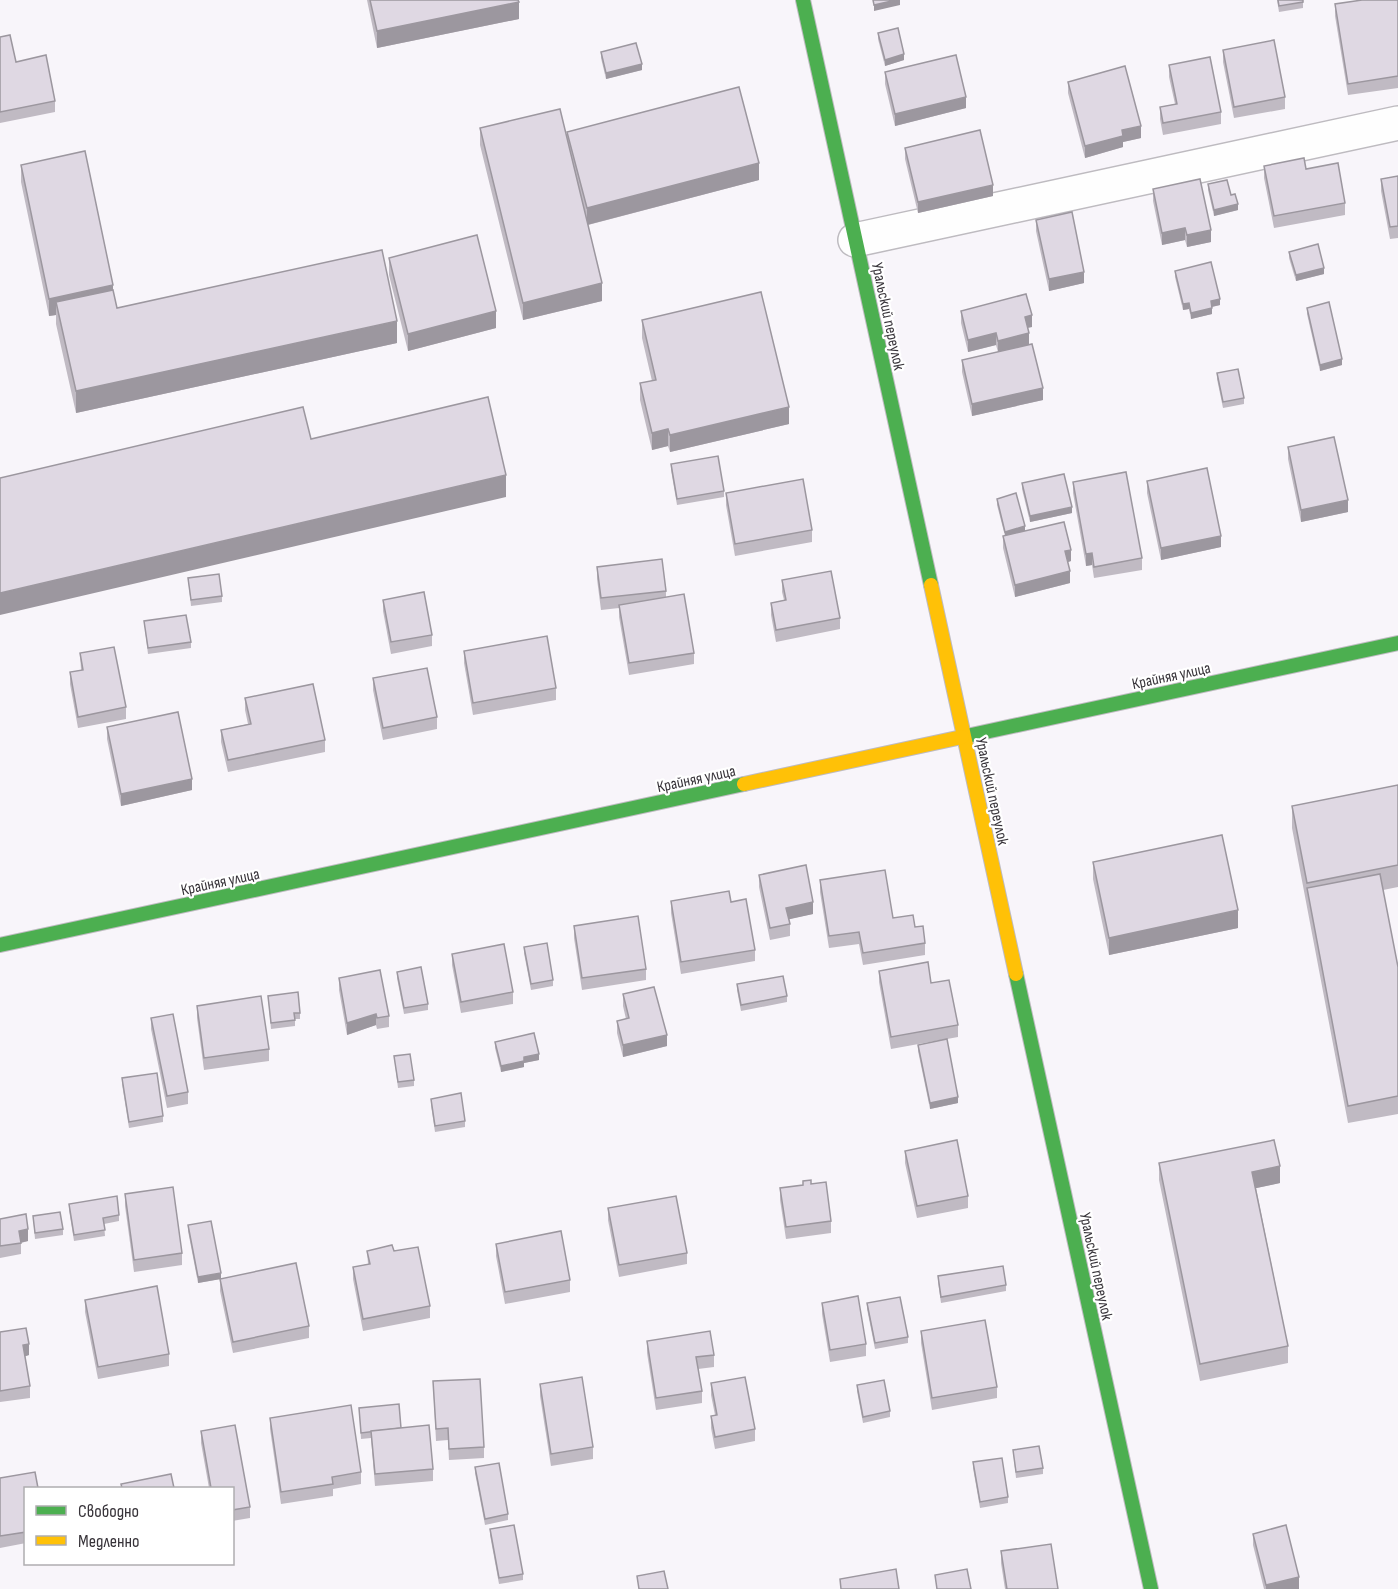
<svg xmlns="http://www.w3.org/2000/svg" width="1398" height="1589" font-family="'Sofia Sans Condensed',sans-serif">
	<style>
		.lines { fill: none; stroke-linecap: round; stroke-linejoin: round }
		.street-casing { stroke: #bebbc0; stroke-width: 36 }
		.fast-casing { stroke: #bebbc0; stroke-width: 16 }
		.slow-casing { stroke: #bebbc0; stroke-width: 16 }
		.street { stroke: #fefefe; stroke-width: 33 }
		.fast { stroke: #4caf50; stroke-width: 14 }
		.slow { stroke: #ffc107; stroke-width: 14 }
		.wall { fill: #c0bac3 }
		.shaded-wall { fill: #9c979f }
		.building { fill: #dfd8e3; stroke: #9c979f; stroke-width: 1.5 }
		.labels { text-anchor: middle; stroke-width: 4.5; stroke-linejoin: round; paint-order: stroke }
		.street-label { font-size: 16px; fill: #373339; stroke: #fff }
	</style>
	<rect width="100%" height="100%" fill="#f8f5fa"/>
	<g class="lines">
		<defs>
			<polyline id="street" points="855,240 1398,123"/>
			<g id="fast">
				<polyline points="803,0 931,585"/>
				<polyline points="962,737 1398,643"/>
				<polyline points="0,945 744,784"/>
				<polyline points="1016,974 1151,1589"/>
			</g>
			<g id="slow">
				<polyline points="931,585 1016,974"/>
				<polyline points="744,784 962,737"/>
			</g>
		</defs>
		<use href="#street" class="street-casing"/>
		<use href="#fast" class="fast-casing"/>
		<use href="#slow" class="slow-casing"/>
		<use href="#street" class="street"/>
		<use href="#fast" class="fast"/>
		<use href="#slow" class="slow"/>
	</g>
	<g class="wall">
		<polygon points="367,0 518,0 519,19 377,48"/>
		<polygon points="1277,0 1303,0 1303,8 1279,12"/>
		<polygon points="1398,0 1398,88 1348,95 1335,16 1335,4"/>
		<polygon points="878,33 904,60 885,66 878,39"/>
		<polygon points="0,37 16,62 55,101 55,112 0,123"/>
		<polygon points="1223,50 1285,97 1285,109 1234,118 1223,62"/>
		<polygon points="601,52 642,70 606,79 601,58"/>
		<polygon points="1169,65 1221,112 1221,124 1163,135 1160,119 1160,107 1175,104 1169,77"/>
		<polygon points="885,72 966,108 895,126 885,84"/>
		<polygon points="1068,82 1141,138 1123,142 1123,147 1085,158 1068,93"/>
		<polygon points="480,128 567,139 567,132 759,180 588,225 602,301 523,320 480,145"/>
		<polygon points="905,148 993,196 918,213 905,159"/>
		<polygon points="21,165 113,293 117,308 397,343 76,413 56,324 56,315 49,316 21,182"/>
		<polygon points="1264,166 1306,169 1345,203 1345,215 1274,228 1264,178"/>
		<polygon points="1398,176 1398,238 1390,239 1381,191 1381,179"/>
		<polygon points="1208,184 1231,195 1238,210 1214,216 1208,190"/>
		<polygon points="1153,189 1211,242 1187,247 1185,240 1162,245 1153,201"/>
		<polygon points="1036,220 1084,283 1049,291 1036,231"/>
		<polygon points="1289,252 1324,274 1296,281 1289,258"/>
		<polygon points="389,258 496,328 408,351 389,275"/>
		<polygon points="1175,271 1220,305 1212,307 1212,314 1191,319 1189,309 1183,310 1175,277"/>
		<polygon points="1307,308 1342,365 1320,371 1307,314"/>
		<polygon points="961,311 1032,327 1028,328 1029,345 1043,400 972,416 962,372 962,360 998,352 996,345 968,352 961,323"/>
		<polygon points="642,320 789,424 670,452 668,446 652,450 640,400 640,383 652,381 642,338"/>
		<polygon points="1217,373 1244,398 1244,404 1223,408 1217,379"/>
		<polygon points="1288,447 1348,512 1301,522 1288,459"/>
		<polygon points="671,464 724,491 724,497 677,505 671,470"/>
		<polygon points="1147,481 1221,547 1161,560 1147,493"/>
		<polygon points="1073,482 1142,558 1142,570 1094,578 1092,565 1086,566 1073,493"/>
		<polygon points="1022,483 1072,513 1030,522 1022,489"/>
		<polygon points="726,493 812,530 812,542 735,556 726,505"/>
		<polygon points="997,499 1025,531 1071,561 1068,562 1070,583 1015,597 1003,548 1003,536 1005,536 997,505"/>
		<polygon points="597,567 666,591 666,597 694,653 694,664 629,675 619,617 619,608 601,610 597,579"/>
		<polygon points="188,578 222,596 222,602 191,606"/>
		<polygon points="782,580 840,618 840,629 776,642 771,615 771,603 784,600 782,592"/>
		<polygon points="383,600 432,635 432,646 391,654 383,611"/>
		<polygon points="144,621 191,642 191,648 148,654"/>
		<polygon points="464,651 556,688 556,700 473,715 464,663"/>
		<polygon points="80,653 126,707 126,719 78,728 70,684 70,672 81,670"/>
		<polygon points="373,678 437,717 437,729 383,740 373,690"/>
		<polygon points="245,698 325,740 325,752 228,772 221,742 221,730 248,724 245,710"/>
		<polygon points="107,727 192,790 121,806 107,739"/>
		<polygon points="1398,785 1398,887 1383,890 1398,967 1398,1114 1348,1123 1292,828 1292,806"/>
		<polygon points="1093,862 1238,928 1109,955 1093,879"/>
		<polygon points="759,875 813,914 789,919 790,924 790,936 770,940 759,887"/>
		<polygon points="820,880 893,918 915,927 925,943 925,955 863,965 859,944 829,948 820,892"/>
		<polygon points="671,901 731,902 755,950 755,961 681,974 671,913"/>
		<polygon points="574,926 646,969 646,980 582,990 574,938"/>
		<polygon points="524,947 553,980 553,986 531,990 524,953"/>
		<polygon points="452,954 513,992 513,1004 461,1013 452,965"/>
		<polygon points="879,971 931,983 958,1025 958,1037 947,1039 958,1103 930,1109 918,1051 918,1045 946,1039 891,1049 879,982"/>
		<polygon points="397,972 428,1004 428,1010 404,1014 397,978"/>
		<polygon points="339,978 389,1016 389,1027 377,1029 376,1025 347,1035 339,990"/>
		<polygon points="737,984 787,996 787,1002 741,1011 737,990"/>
		<polygon points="623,994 667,1046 623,1057 617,1033 617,1021 626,1019 623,1006"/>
		<polygon points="268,996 300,1013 300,1019 295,1019 295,1026 271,1029"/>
		<polygon points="197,1006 269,1049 269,1061 204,1070 197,1018"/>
		<polygon points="151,1018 188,1092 188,1104 167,1108 151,1029"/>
		<polygon points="495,1042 539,1060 524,1063 524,1067 501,1072 495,1048"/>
		<polygon points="394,1056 414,1080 414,1086 398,1088"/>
		<polygon points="122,1078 163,1116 163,1122 129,1128 122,1084"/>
		<polygon points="431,1099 465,1121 465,1127 435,1132 431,1105"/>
		<polygon points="905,1151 968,1196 968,1208 917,1218 905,1163"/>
		<polygon points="1159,1163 1280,1183 1256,1188 1288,1346 1288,1363 1200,1381 1159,1180"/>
		<polygon points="803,1181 811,1184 831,1221 831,1233 786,1239 780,1200 780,1188 803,1185"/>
		<polygon points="125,1194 182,1253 182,1265 134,1272 125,1206"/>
		<polygon points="69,1204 119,1215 119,1221 104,1224 105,1236 74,1241 69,1210"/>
		<polygon points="608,1208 687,1253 687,1264 619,1277 608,1220"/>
		<polygon points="33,1216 63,1229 63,1235 35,1239"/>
		<polygon points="0,1219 28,1241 21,1243 21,1254 0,1258"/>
		<polygon points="188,1225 221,1279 309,1326 309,1338 233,1353 220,1291 220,1279 198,1283 188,1231"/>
		<polygon points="496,1244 570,1280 570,1292 505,1304 496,1256"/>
		<polygon points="367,1251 394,1251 430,1306 430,1318 363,1331 353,1279 353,1267 368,1264"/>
		<polygon points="938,1276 1006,1285 1006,1291 941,1303 938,1282"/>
		<polygon points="85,1300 169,1354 169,1366 98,1379 85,1312"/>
		<polygon points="822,1303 866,1344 866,1356 830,1362 822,1314"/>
		<polygon points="867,1303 908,1337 908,1343 875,1349 867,1309"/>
		<polygon points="921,1331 997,1387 997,1398 932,1410 921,1343"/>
		<polygon points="0,1332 29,1355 25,1356 30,1386 30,1398 0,1402"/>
		<polygon points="647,1341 714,1355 714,1367 698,1369 702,1391 702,1403 656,1410 647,1353"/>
		<polygon points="433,1381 484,1447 484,1458 449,1460 448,1440 436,1441"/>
		<polygon points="711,1383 755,1429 755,1441 715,1449 711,1428 711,1416 715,1415 711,1395"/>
		<polygon points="540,1384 593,1447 593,1459 551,1466 540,1396"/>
		<polygon points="857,1385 890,1411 890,1417 863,1423 857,1391"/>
		<polygon points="359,1408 401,1428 433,1469 433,1481 375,1486 371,1438 361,1439"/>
		<polygon points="270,1418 361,1472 361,1484 333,1489 333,1496 281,1504 270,1429"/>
		<polygon points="201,1431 250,1507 250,1518 232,1521 232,1488 209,1488 201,1443"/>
		<polygon points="1013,1450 1043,1468 1043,1474 1016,1478"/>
		<polygon points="973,1462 1008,1497 1008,1503 980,1508 973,1468"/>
		<polygon points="475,1467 508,1514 508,1520 485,1525 475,1473"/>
		<polygon points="0,1478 26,1488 26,1543 0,1548"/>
		<polygon points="490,1529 523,1574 523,1580 499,1584 490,1535"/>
		<polygon points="1253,1534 1299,1589 1264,1589 1253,1545"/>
		<polygon points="1001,1551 1058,1589 1005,1589 1001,1563"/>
	</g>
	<g class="shaded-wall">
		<polygon points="896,0 900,0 900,5 874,11 874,5"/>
		<polygon points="519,2 519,19 377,48 377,31"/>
		<polygon points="904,54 904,60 885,66 885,60"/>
		<polygon points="642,64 642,70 606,79 606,73"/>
		<polygon points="966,97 966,108 895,126 895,114"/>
		<polygon points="1141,126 1141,138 1123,142 1123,147 1085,158 1085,146 1122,130"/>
		<polygon points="759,163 759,180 587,225 587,208"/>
		<polygon points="993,185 993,196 918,213 918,202"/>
		<polygon points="1238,204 1238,210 1214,216 1214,210"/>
		<polygon points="1185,228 1185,240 1162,245 1162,233"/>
		<polygon points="1211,230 1211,242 1187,247 1187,235"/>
		<polygon points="1324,268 1324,274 1296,281 1296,275"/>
		<polygon points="1084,272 1084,283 1049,291 1049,279"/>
		<polygon points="602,283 602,301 523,320 523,303"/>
		<polygon points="113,285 113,303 56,302 56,315 49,316 49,299"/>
		<polygon points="1220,299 1220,305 1211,307 1211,301"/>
		<polygon points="1189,303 1189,309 1183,310 1183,304"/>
		<polygon points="1212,308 1212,314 1191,319 1191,313"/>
		<polygon points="496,311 496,328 408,351 408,334"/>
		<polygon points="1032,315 1032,327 1025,328 1025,317"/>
		<polygon points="397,321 397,343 76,413 76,391"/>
		<polygon points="996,333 996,345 968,352 968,340"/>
		<polygon points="1029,333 1029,345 998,353 998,341"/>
		<polygon points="1342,359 1342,365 1320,371 1320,365"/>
		<polygon points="1043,388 1043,400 972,416 972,404"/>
		<polygon points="789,407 789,424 670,452 670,435"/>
		<polygon points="668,429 668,446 652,450 652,433"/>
		<polygon points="506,475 506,497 0,615 0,593"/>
		<polygon points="1348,500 1348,512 1301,522 1301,510"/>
		<polygon points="1072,507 1072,513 1030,522 1030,516"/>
		<polygon points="1025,526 1025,532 1005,538 1005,532"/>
		<polygon points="1221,536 1221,547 1161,560 1161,548"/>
		<polygon points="1071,550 1071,561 1065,563 1065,551"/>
		<polygon points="1092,553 1092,565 1086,566 1086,554"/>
		<polygon points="1070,571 1070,583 1015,597 1015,585"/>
		<polygon points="192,779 192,790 121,806 121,794"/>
		<polygon points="813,902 813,914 786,920 786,908"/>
		<polygon points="1238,910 1238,928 1109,955 1109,938"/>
		<polygon points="376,1014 376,1025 347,1035 347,1023"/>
		<polygon points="667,1035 667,1046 623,1057 623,1045"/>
		<polygon points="539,1054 539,1060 524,1063 524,1067 501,1072 501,1066 524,1057"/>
		<polygon points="958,1097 958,1103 930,1109 930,1103"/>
		<polygon points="1280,1166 1280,1183 1252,1189 1252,1172"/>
		<polygon points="28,1229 28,1241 19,1243 19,1231"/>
		<polygon points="221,1273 221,1279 198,1283 198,1277"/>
		<polygon points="29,1344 29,1355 23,1357 23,1345"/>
		<polygon points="1299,1577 1299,1589 1266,1589 1266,1585"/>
	</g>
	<g class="building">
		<polygon points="370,0 518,0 519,2 377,31"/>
		<polygon points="873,0 896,0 874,5"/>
		<polygon points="1278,0 1303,0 1303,2 1279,6"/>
		<polygon points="1362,0 1398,0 1398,76 1348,84 1335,4"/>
		<polygon points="898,28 904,54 885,60 878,33"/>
		<polygon points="10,35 16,62 46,55 55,101 0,112 0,37"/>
		<polygon points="1274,40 1285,97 1234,107 1223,50"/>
		<polygon points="636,43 642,64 606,73 601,52"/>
		<polygon points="956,55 966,97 895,114 885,72"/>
		<polygon points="1210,57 1221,112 1163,123 1160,107 1177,104 1169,65"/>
		<polygon points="1125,66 1141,126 1122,130 1123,136 1085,146 1068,82"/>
		<polygon points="739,87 759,163 587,208 567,132"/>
		<polygon points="560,109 602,283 523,303 480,128"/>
		<polygon points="980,130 993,185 918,202 905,148"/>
		<polygon points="85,151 113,285 49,299 21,165"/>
		<polygon points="1304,158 1306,169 1338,163 1345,203 1274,216 1264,166"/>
		<polygon points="1398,176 1398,226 1390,227 1381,179"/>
		<polygon points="1200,179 1211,230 1187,235 1185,228 1162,233 1153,189"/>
		<polygon points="1227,180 1231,195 1235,194 1238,204 1214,210 1208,184"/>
		<polygon points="1072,212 1084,272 1049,279 1036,220"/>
		<polygon points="477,235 496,311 408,334 389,258"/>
		<polygon points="1318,244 1324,268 1296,275 1289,252"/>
		<polygon points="382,250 397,321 76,391 56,302 113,290 117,308"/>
		<polygon points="1211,262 1220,299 1211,301 1212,308 1191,313 1189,303 1183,304 1175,271"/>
		<polygon points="761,292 789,407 670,435 668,429 652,433 640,383 656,380 642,320"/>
		<polygon points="1026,294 1032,315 1025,317 1029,333 998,341 996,333 968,340 961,311"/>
		<polygon points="1329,302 1342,359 1320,365 1307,308"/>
		<polygon points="1032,344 1043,388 972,404 962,360"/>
		<polygon points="1238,369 1244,398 1223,402 1217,373"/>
		<polygon points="488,397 506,475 0,593 0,478 303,407 311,439"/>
		<polygon points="1334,437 1348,500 1301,510 1288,447"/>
		<polygon points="718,456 724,491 677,499 671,464"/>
		<polygon points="1207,468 1221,536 1161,548 1147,481"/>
		<polygon points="1126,472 1142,558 1094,567 1092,553 1086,554 1073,482"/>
		<polygon points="1064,474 1072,507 1030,516 1022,483"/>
		<polygon points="803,479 812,530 735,544 726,493"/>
		<polygon points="1016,493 1025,526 1005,532 997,499"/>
		<polygon points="1064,522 1071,550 1065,551 1070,571 1015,585 1003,536"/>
		<polygon points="662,559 666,591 601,598 597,567"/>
		<polygon points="831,571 840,618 776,630 771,603 786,600 782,580"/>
		<polygon points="219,574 222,596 191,600 188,578"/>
		<polygon points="424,592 432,635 391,642 383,600"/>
		<polygon points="684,594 694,653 629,663 619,605"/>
		<polygon points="186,615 191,642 148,648 144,621"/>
		<polygon points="547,636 556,688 473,703 464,651"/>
		<polygon points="114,647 126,707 78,717 70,672 83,670 80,653"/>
		<polygon points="427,668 437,717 383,728 373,678"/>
		<polygon points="313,684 325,740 228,760 221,730 251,724 245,698"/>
		<polygon points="178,712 192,779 121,794 107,727"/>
		<polygon points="1398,785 1398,865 1307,883 1292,806"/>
		<polygon points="1222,835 1238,910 1109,938 1093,862"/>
		<polygon points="806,865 813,902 786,908 790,924 770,928 759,875"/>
		<polygon points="885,870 893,918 913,915 915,927 923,926 925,943 863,953 859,932 829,936 820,880"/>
		<polygon points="1380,874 1398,967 1398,1096 1348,1106 1307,888"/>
		<polygon points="729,891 731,902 746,899 755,950 681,962 671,901"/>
		<polygon points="638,916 646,969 582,978 574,926"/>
		<polygon points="547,943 553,980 531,984 524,947"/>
		<polygon points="504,944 513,992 461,1002 452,954"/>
		<polygon points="928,962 931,983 949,980 958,1025 891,1037 879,971"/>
		<polygon points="421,967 428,1004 404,1008 397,972"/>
		<polygon points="380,970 389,1016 377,1018 376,1014 347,1023 339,978"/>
		<polygon points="783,976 787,996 741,1005 737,984"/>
		<polygon points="654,987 667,1035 623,1045 617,1021 629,1018 623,994"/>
		<polygon points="298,992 300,1013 294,1013 295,1020 271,1023 268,996"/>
		<polygon points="261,996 269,1049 204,1058 197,1006"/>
		<polygon points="173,1014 188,1092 167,1096 151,1018"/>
		<polygon points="534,1033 539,1054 524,1057 524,1061 501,1066 495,1042"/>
		<polygon points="947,1039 958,1097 930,1103 918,1045"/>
		<polygon points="410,1054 414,1080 398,1082 394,1056"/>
		<polygon points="157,1073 163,1116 129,1122 122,1078"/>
		<polygon points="461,1093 465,1121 435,1126 431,1099"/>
		<polygon points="957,1140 968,1196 917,1206 905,1151"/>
		<polygon points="1274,1140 1280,1166 1252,1172 1288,1346 1200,1364 1159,1163"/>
		<polygon points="811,1180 811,1184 826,1182 831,1221 786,1227 780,1188 803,1185 803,1181"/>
		<polygon points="173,1187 182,1253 134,1260 125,1194"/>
		<polygon points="117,1196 119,1215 103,1218 105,1230 74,1235 69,1204"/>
		<polygon points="676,1196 687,1253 619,1265 608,1208"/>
		<polygon points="60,1212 63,1229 35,1233 33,1216"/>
		<polygon points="26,1214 28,1229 19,1231 21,1243 0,1246 0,1219"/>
		<polygon points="211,1221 221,1273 198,1277 188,1225"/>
		<polygon points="561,1231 570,1280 505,1292 496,1244"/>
		<polygon points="392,1245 394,1251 418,1247 430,1306 363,1319 353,1267 370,1264 367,1251"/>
		<polygon points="296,1263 309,1326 233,1342 220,1279"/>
		<polygon points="1003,1266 1006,1285 941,1297 938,1276"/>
		<polygon points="157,1286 169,1354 98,1367 85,1300"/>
		<polygon points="858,1296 866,1344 830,1350 822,1303"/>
		<polygon points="900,1297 908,1337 875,1343 867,1303"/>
		<polygon points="985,1320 997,1387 932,1398 921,1331"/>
		<polygon points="26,1328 29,1344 23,1345 30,1386 0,1391 0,1332"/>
		<polygon points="710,1331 714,1355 696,1357 702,1391 656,1398 647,1341"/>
		<polygon points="582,1377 593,1447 551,1454 540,1384"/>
		<polygon points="745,1377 755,1429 715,1437 711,1416 717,1415 711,1383"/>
		<polygon points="480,1379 484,1447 449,1449 448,1428 436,1429 433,1381"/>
		<polygon points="884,1380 890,1411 863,1417 857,1385"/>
		<polygon points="399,1404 401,1428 361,1433 359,1408"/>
		<polygon points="351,1405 361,1472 332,1477 333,1484 281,1492 270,1418"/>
		<polygon points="235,1425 250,1507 232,1510 232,1488 211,1488 201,1431"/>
		<polygon points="429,1425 433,1469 375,1474 371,1431"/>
		<polygon points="1039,1446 1043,1468 1016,1472 1013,1450"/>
		<polygon points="1002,1458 1008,1497 980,1502 973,1462"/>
		<polygon points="499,1463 508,1514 485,1519 475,1467"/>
		<polygon points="35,1472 38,1488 26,1488 26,1532 0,1536 0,1478"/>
		<polygon points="171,1474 174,1488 122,1488 121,1484"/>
		<polygon points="514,1525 523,1574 499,1578 490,1529"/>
		<polygon points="1286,1525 1299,1577 1266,1585 1253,1534"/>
		<polygon points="1051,1544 1058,1589 1007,1589 1001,1551"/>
		<polygon points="896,1569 899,1589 841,1589 840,1579"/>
		<polygon points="967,1569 971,1589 937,1589 935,1575"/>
		<polygon points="664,1571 668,1589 639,1589 637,1576"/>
	</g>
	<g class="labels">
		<g class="street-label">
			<text transform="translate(889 316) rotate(78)" y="6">Уральский переулок</text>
			<text transform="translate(1171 675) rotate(-12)" y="6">Крайняя улица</text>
			<text transform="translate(696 778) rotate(-12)" y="6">Крайняя улица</text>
			<text transform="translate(993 791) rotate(78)" y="6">Уральский переулок</text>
			<text transform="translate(220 881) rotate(-12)" y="6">Крайняя улица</text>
			<text transform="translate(1097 1266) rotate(78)" y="6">Уральский переулок</text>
		</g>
	</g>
	<rect x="24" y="1487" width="210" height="78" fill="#ffffff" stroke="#afadb0" stroke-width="1.5"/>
	<rect x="36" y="1506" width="30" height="9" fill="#4caf50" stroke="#afadb0" stroke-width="1.5"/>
	<text x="78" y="1517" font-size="18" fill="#373339">Свободно</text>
	<rect x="36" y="1536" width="30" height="9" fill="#ffc107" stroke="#afadb0" stroke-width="1.5"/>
	<text x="78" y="1547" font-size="18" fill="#373339">Медленно</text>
</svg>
